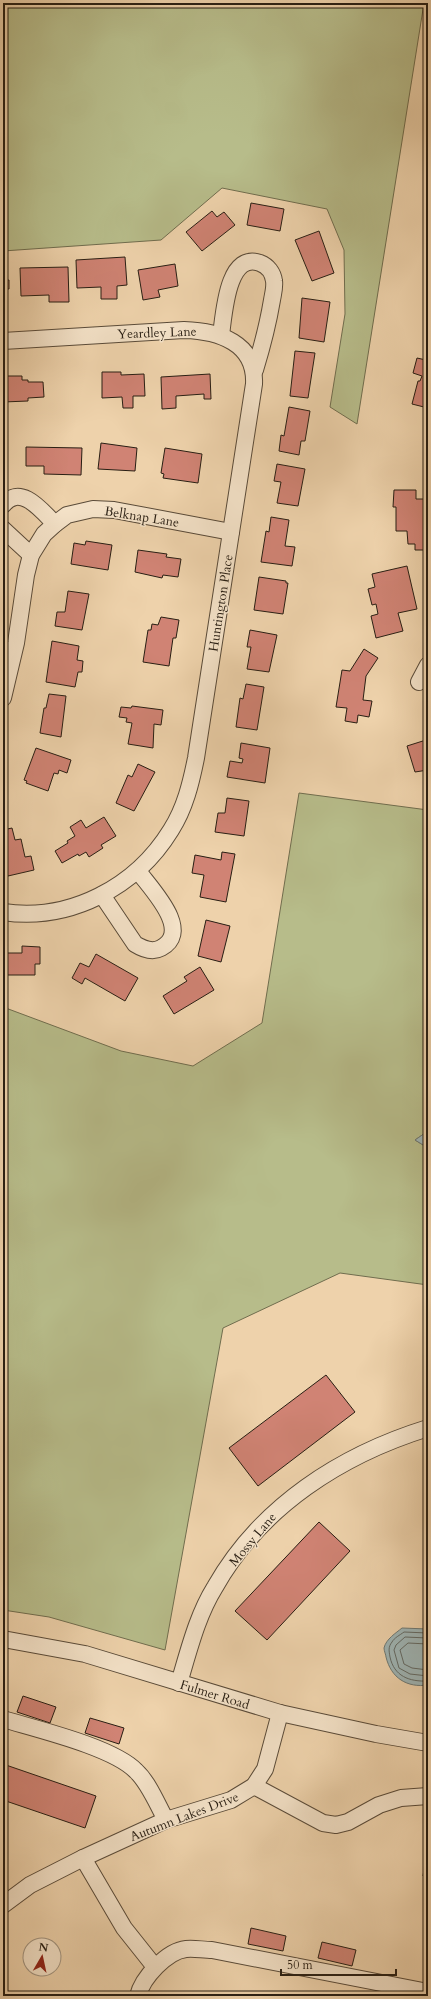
<svg xmlns="http://www.w3.org/2000/svg" width="431" height="1999" font-family="Cardo,serif">
	<style>
		.green { fill: #b7bc8a; stroke: #706d4e }
		.water { fill: #9fb5b5; stroke: #6f7974 }
		.lines { fill: none; stroke-linecap: round; stroke-linejoin: round }
		.shore { stroke: #646a64; stroke-width: 1 }
		.building { fill: #d08374; stroke: #281e13 }
		.street-casing { stroke: #5a4b39; stroke-width: 18 }
		.street { stroke: #f4e2c8; stroke-width: 16 }
		.labels { text-anchor: middle; stroke-width: 3; stroke-linejoin: round; paint-order: stroke }
		.street-label { font-size: 13px; fill: #281e13; stroke: #f4e2c8 }
	</style>
	<rect width="100%" height="100%" fill="#eed2ab"/>
	<filter id="stains"><feTurbulence type="fractalNoise" baseFrequency=".005" numOctaves="4"/><feColorMatrix values="0 0 0 0 .2 0 0 0 0 .09 0 0 0 0 .02 0 0 0 .5 -.17"/></filter>
	<radialGradient id="worn" r=".72"><stop offset=".6" stop-color="#630" stop-opacity="0"/><stop offset="1" stop-color="#630" stop-opacity=".3"/></radialGradient>
	<g class="green">
		<polygon points="3,3 424,3 357,424 330,407 345,314 344,250 327,209 222,188 161,240 3,251"/>
		<polygon points="299,793 428,810 428,1131 415,1140 428,1148 428,1285 340,1273 223,1328 165,1650 49,1617 3,1610 3,1007 121,1051 193,1066 262,1023"/>
	</g>
	<g class="water">
		<polygon points="428,1131 428,1148 415,1140"/>
		<path d="M402,1628L428,1629V1685C407,1688 391,1678 386,1657C386,1655 384,1651 384,1648C386,1639 396,1633 402,1628Z"/>
	</g>
	<g class="lines">
		<g class="shore">
			<path d="M428,1633L404,1632C400,1635 394,1638 392,1642C388,1647 389,1651 390,1657C394,1676 409,1682 428,1681"/>
			<polyline points="428,1638 405,1637 396,1645 394,1650 399,1668 410,1674 428,1676"/>
			<polyline points="428,1644 408,1643 400,1650 404,1664 412,1668 428,1670"/>
		</g>
	</g>
	<g class="building">
		<polygon points="251,203 284,209 280,231 247,225"/>
		<polygon points="212,211 217,217 224,212 235,225 202,251 186,232"/>
		<polygon points="319,231 334,273 312,281 295,240"/>
		<polygon points="125,257 127,285 117,286 117,299 101,299 101,287 77,288 76,260"/>
		<polygon points="175,264 178,286 158,290 160,297 143,300 138,270"/>
		<polygon points="68,267 69,302 49,302 49,295 21,296 20,268"/>
		<polygon points="3,280 9,280 9,289 6,289 7,305 3,305"/>
		<polygon points="302,298 330,302 324,342 299,338"/>
		<polygon points="295,351 315,353 308,398 290,396"/>
		<polygon points="428,353 428,408 412,404 418,381 420,381 422,376 413,373 417,358 426,360"/>
		<polygon points="102,372 121,372 121,375 144,374 145,396 133,396 133,408 123,408 122,397 102,398"/>
		<polygon points="210,374 211,399 204,399 204,394 176,396 176,408 162,409 161,377"/>
		<polygon points="3,376 22,376 22,380 28,380 28,382 43,382 44,397 28,398 28,401 3,402"/>
		<polygon points="289,407 310,411 305,441 301,441 299,455 279,451 281,435 284,436"/>
		<polygon points="101,443 137,448 135,471 98,469"/>
		<polygon points="26,447 82,448 81,475 44,474 44,466 26,466"/>
		<polygon points="165,448 202,454 198,483 163,478 164,474 161,473"/>
		<polygon points="277,464 305,469 298,506 277,503 281,482 274,481"/>
		<polygon points="394,490 416,490 416,499 427,499 428,550 415,550 415,544 408,544 407,531 396,531 396,507 393,507"/>
		<polygon points="271,517 289,520 285,546 295,547 292,566 261,562 266,531 269,532"/>
		<polygon points="86,541 112,545 108,570 71,564 74,543 85,545"/>
		<polygon points="138,550 167,554 166,557 181,559 178,577 163,575 162,578 135,572"/>
		<polygon points="407,566 417,609 398,613 403,631 376,638 371,616 378,614 376,604 372,605 368,589 375,587 372,574"/>
		<polygon points="259,577 286,581 286,583 288,583 283,614 254,610"/>
		<polygon points="68,591 89,594 82,630 55,626 57,612 65,612"/>
		<polygon points="161,617 179,620 176,638 173,638 169,666 143,662 148,630 151,630 152,624 158,625"/>
		<polygon points="250,630 277,635 269,672 247,669 251,647 247,647"/>
		<polygon points="52,641 79,646 77,660 83,661 82,672 78,672 75,687 46,682"/>
		<polygon points="364,649 378,658 366,676 363,700 372,701 369,717 358,715 357,723 345,721 347,708 336,707 342,670 350,671"/>
		<polygon points="246,684 264,687 257,730 236,727 240,698 243,699"/>
		<polygon points="49,694 66,696 61,737 40,733 44,708 46,708"/>
		<polygon points="132,706 163,710 161,725 154,724 153,748 128,744 132,723 126,722 127,718 119,717 121,707 131,708"/>
		<polygon points="426,740 428,742 428,770 415,772 407,746"/>
		<polygon points="241,743 270,748 265,783 227,777 230,761 242,763 243,759 239,758"/>
		<polygon points="36,748 71,760 67,773 59,770 58,774 54,773 48,791 26,783 27,781 24,780"/>
		<polygon points="138,764 155,772 134,811 116,803 128,775 132,777"/>
		<polygon points="227,798 249,801 244,836 215,832 218,813 225,813"/>
		<polygon points="104,817 116,836 101,845 103,848 89,857 86,852 79,856 78,854 62,863 55,851 68,843 67,841 75,836 70,827 81,820 86,828"/>
		<polygon points="12,828 15,840 21,839 25,857 31,856 34,870 8,876 3,862 3,830"/>
		<polygon points="222,852 235,854 226,902 200,897 204,875 192,873 195,855 221,860"/>
		<polygon points="206,920 230,926 221,962 198,956"/>
		<polygon points="22,946 40,947 40,964 35,964 35,975 3,975 3,953 22,953"/>
		<polygon points="96,954 138,978 125,1001 85,978 82,984 72,978 80,963 89,967"/>
		<polygon points="200,967 214,990 174,1014 163,996 187,981 184,977"/>
		<polygon points="326,1375 355,1412 258,1486 229,1448"/>
		<polygon points="319,1522 350,1551 267,1640 235,1611"/>
		<polygon points="23,1696 56,1707 50,1723 17,1712"/>
		<polygon points="90,1718 124,1728 119,1744 85,1733"/>
		<polygon points="3,1764 96,1796 85,1828 3,1800"/>
		<polygon points="428,1843 428,1877 423,1876"/>
		<polygon points="251,1928 286,1936 283,1951 248,1944"/>
		<polygon points="322,1942 356,1950 352,1966 318,1958"/>
	</g>
	<g class="lines">
		<defs>
			<g id="street">
				<path d="M221,335C224,315 227,251 260,263C268,266 273,273 274,281C275,287 273,294 272,300C268,324 262,347 255,370"/>
				<path d="M3,341L184,330C219,331 256,343 254,384L196,758C191,783 185,808 171,830C136,887 70,922 3,912"/>
				<path d="M3,505C21,483 42,511 55,524"/>
				<polyline points="3,529 31,555"/>
				<polyline points="419,682 428,665"/>
				<polyline points="3,698 16,643 26,575 31,555 44,534 55,524 67,515 93,509 114,510 231,532"/>
				<path d="M102,895L135,944C143,949 152,953 161,948C193,931 151,889 138,871"/>
				<polyline points="3,1639 85,1654 280,1713 376,1734 428,1743"/>
				<path d="M179,1683C189,1650 197,1616 215,1587C261,1506 341,1455 428,1428"/>
				<path d="M3,1719C36,1729 113,1747 136,1771C149,1783 157,1804 166,1820"/>
				<polyline points="254,1786 323,1823 336,1825 348,1822 379,1805 401,1798 428,1796"/>
				<polyline points="83,1858 124,1928 155,1967"/>
				<polyline points="3,1905 30,1885 83,1858 166,1820 231,1800 254,1786 265,1769 280,1713"/>
				<path d="M138,1996C142,1978 167,1951 186,1949C194,1948 203,1950 212,1950L428,1992"/>
			</g>
		</defs>
		<use href="#street" class="street-casing"/>
		<use href="#street" class="street"/>
	</g>
	<g class="labels">
		<g class="street-label">
			<text transform="translate(157 332) rotate(-2)" y="5">Yeardley Lane</text>
			<text transform="translate(142 516) rotate(9)" y="5">Belknap Lane</text>
			<text transform="translate(220 603) rotate(-81)" y="5">Huntington Place</text>
			<text transform="translate(252 1539) rotate(-50)" y="5">Mossy Lane</text>
			<text transform="translate(215 1694) rotate(17)" y="5">Fulmer Road</text>
			<text transform="translate(184 1816) rotate(-21)" y="5">Autumn Lakes Drive</text>
		</g>
	</g>
	<rect width="431" height="1999" fill="none" stroke="#eed2ab" stroke-width="16"/>
	<rect x="4" y="4" width="423" height="1991" fill="none" stroke="#281e13" stroke-width="2"/>
	<rect x="8" y="8" width="415" height="1983" fill="none" stroke="#281e13"/>
	<g transform="translate(42 1957) rotate(9)"><circle r="19" fill="#f4e2c8" stroke="#a29480"/>
	<path d="M0-3L7 15L0 10L-7 15Z" fill="#8f2418"/>
	<text y="-6" font-size="11" font-weight="bold" text-anchor="middle" fill="#281e13">N</text>
	</g>
	<path d="M281 1969v6h115v-6" fill="none" stroke="#281e13" stroke-width="2"/>
	<text x="287" y="1969" font-size="12" fill="#281e13" stroke="#f4e2c8" stroke-width="3" paint-order="stroke">50 m</text>
	<rect width="100%" height="100%" filter="url(#stains)"/>
	<rect width="100%" height="100%" fill="url(#worn)"/>
</svg>
